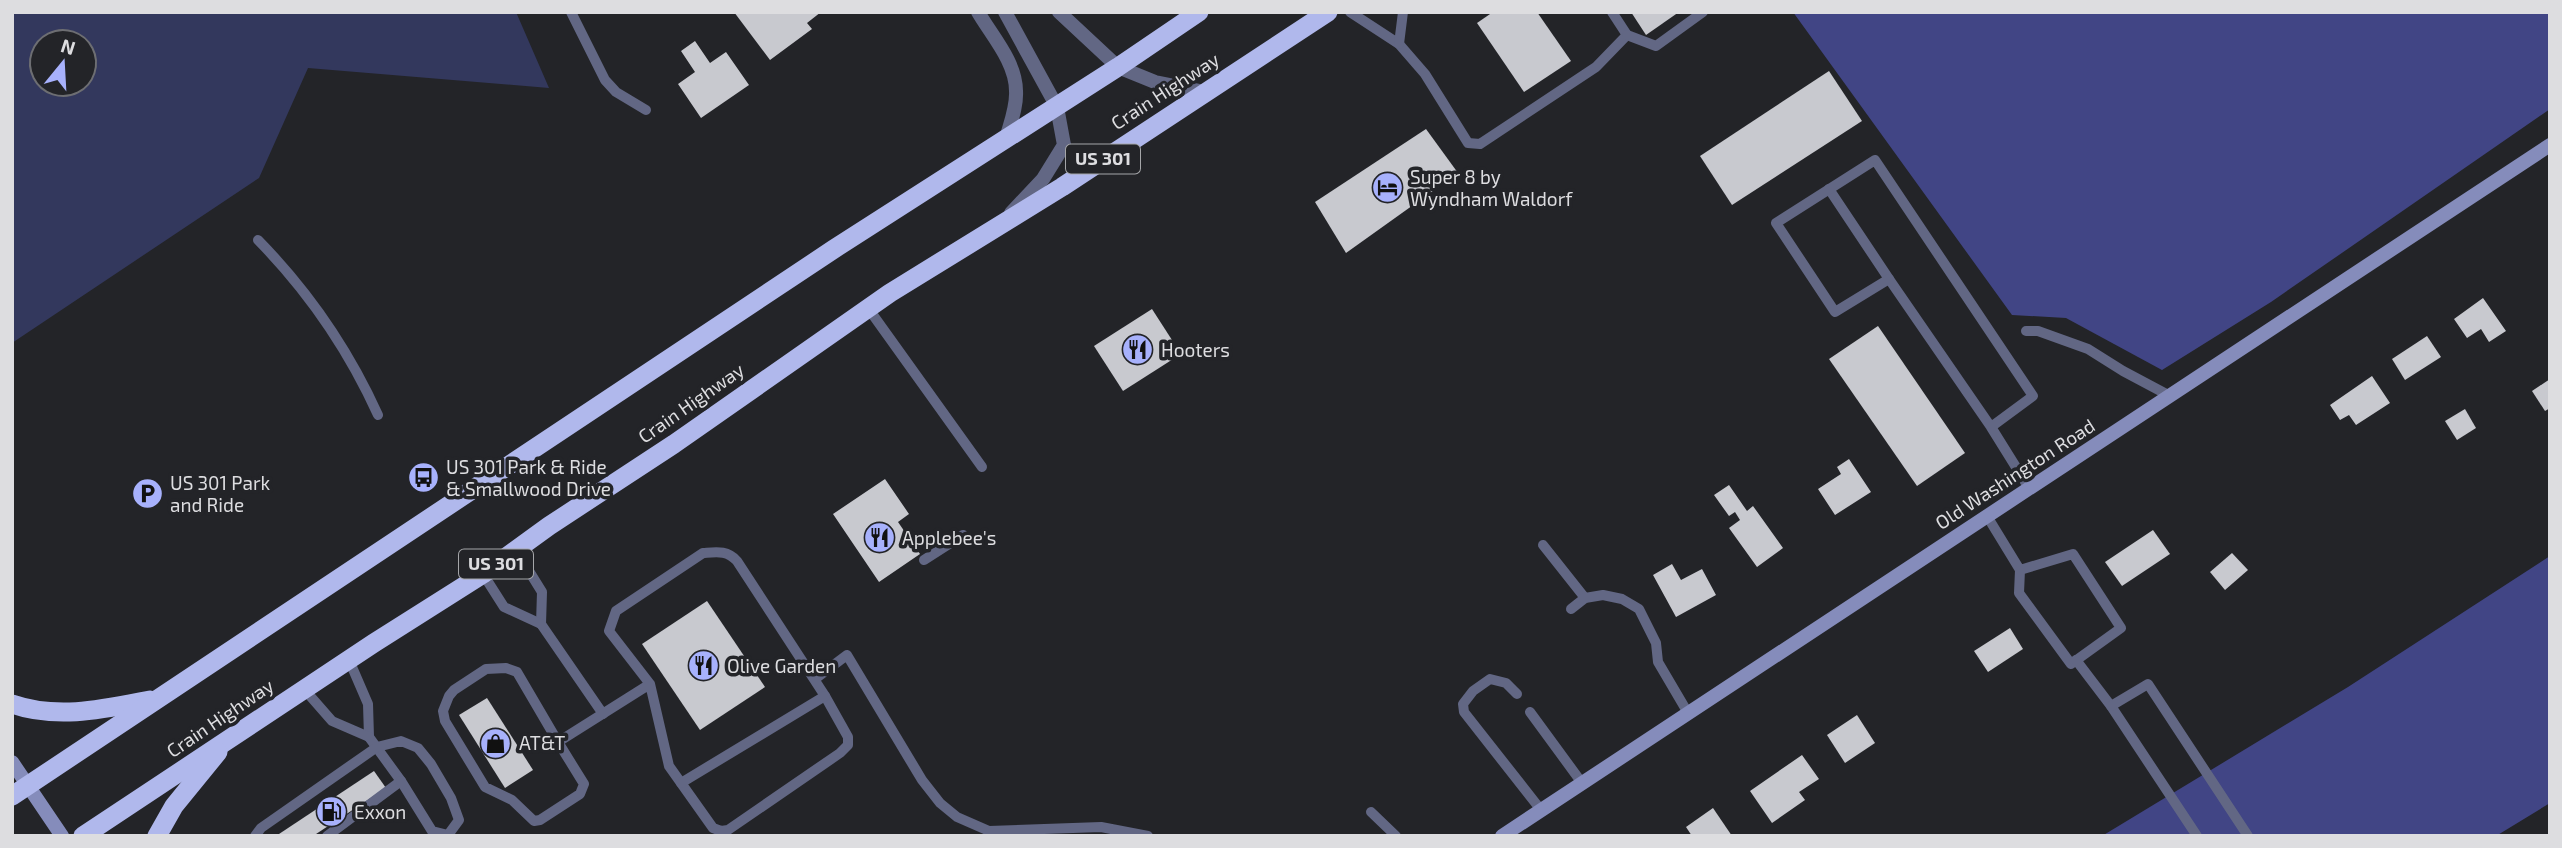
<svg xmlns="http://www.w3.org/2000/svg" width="2562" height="848" font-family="'Exo 2',sans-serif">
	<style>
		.green { fill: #33385d; fill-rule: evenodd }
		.forest { fill: #414585 }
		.building { fill: #c8c9cf }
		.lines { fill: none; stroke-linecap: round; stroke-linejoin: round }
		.service { stroke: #626784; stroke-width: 10 }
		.minor { stroke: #626784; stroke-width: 14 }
		.secondary { stroke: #858cbb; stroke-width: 14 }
		.trunk { stroke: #b0b8ec; stroke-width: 19 }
		.labels { text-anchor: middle; stroke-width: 7; stroke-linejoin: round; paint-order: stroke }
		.shield { fill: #232428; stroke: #a5a6a9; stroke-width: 2 }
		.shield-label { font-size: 18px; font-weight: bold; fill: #dddde0 }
		.street-label { font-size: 19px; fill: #dddde0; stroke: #232428 }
		.poi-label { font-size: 19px; fill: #dddde0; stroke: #232428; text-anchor: start }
	</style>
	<rect width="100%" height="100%" fill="#232428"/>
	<path class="green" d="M12,12H516L549,88L308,68L259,178L12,343ZM42,42H84V84H42Z"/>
	<g class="forest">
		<polygon points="1793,12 2550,12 2550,109 2271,302 2162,370 2066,318 2012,315"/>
		<polygon points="2550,556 2550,803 2496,836 2102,836 2348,687"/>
	</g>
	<g class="building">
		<polygon points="734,12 821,12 807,23 812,29 770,60"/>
		<polygon points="1493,12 1537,12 1571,61 1524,92 1477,23"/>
		<polygon points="1631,12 1679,12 1646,35"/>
		<polygon points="695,41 710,63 726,52 749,85 701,118 678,84 695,72 681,51"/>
		<polygon points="1829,71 1862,121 1732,205 1700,156"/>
		<polygon points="1426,129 1458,173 1346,253 1315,202"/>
		<polygon points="2483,298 2506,331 2489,342 2481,329 2467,338 2454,319"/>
		<polygon points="1152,309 1181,354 1123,391 1094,346"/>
		<polygon points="1878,326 1965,453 1917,486 1829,359"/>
		<polygon points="2427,336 2441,357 2405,380 2392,359"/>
		<polygon points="2372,376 2390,403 2356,425 2349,415 2340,420 2330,405"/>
		<polygon points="2550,379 2550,408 2545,411 2532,391"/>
		<polygon points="2465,409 2476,428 2457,440 2445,421"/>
		<polygon points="1849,459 1871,492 1835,515 1818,489 1841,474 1837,467"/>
		<polygon points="885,479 909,514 898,522 920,554 879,582 833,514"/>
		<polygon points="1729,485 1747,511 1753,506 1783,548 1757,567 1729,528 1740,520 1735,512 1729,516 1714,495"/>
		<polygon points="2153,530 2170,554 2122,586 2105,562"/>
		<polygon points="2232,553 2248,570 2225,590 2210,572"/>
		<polygon points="1672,564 1681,580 1702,569 1716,595 1676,617 1653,575"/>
		<polygon points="707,601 765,687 700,730 642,644"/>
		<polygon points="2010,628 2023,649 1988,672 1974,651"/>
		<polygon points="487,698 533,770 505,788 459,715"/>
		<polygon points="1857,715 1875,743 1845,763 1827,735"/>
		<polygon points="1802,755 1819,779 1799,792 1805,800 1772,823 1750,791"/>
		<polygon points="374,771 386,788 313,836 276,836"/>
		<polygon points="1713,808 1732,836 1692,836 1686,827"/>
	</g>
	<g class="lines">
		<g class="service">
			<polyline points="571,12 605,80 616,92 646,110"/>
			<polyline points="1350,12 1399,44 1425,74 1468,143 1480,144 1596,67 1627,35 1612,12"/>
			<polyline points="1627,35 1656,46 1703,12"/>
			<polyline points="1399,44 1403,12"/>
			<polyline points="1829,189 1889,279"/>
			<path d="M258,240C308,291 349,351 378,415"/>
			<polyline points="868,308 982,467"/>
			<polyline points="2026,331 2038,331 2088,349 2123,371 2170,396"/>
			<polyline points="1991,427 1889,279 1835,312 1776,223 1875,160 2033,396 1991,427 2029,488"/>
			<polyline points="1987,516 2020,570 2019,593 2071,664 2121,628 2073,554 2020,570"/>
			<polyline points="1543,545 1585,598"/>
			<polyline points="516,550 542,592 541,624"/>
			<polyline points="924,560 963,535"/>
			<polyline points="483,574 504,607 541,624 603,714"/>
			<polyline points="1571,609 1585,598 1603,595 1622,599 1639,609 1656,643 1658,662 1688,713"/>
			<polyline points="349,660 368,704 369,737"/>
			<polyline points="2076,660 2111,706 2197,836"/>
			<polyline points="815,679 847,655 922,780 940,803 957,817 989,831 1101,827 1148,836"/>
			<polyline points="304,689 332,721 369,737 401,781 327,836"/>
			<polyline points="1517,694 1506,683 1490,679 1473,691 1463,704 1464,712 1541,810"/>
			<polyline points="2111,706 2148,684 2248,836"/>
			<polyline points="1530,712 1582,783"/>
			<path d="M558,742L517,672L506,668L486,669L454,690L449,696L443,711L445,721L485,787L512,800L534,821L540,820L580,794L584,784L558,742L650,684L609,631L616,611L703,553C717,552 727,550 737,561L825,696L848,737V745L840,753L728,830L721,831L713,828L669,766L650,684"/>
			<polyline points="681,783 825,696"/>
			<polyline points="1371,812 1396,836"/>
			<polyline points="255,836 261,828 377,747 401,741 418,748 431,764 451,798 459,820 448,835 432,831 401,781"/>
		</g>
		<g class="minor">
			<path d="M978,12C992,36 1016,62 1016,91C1017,107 1010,124 1006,139"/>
			<polyline points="1005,12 1057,107 1064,145 1043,179 1011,213"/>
			<polyline points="1059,12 1118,67 1155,82 1205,92"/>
		</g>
		<g class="secondary">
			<polyline points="12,762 62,836"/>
			<polyline points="1502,836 2550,145"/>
		</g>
		<g class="trunk">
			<path d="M12,704C58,720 104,709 150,700"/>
			<polyline points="12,796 834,249 1118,67 1199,12"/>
			<polyline points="83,836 374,643 483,574 549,526 674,444 890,293 1062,187 1328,12"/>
			<polyline points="157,836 174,806 218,752"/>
		</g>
	</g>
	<defs>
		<symbol id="hotel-disc" viewBox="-11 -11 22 22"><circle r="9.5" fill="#a7b1fc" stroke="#232428"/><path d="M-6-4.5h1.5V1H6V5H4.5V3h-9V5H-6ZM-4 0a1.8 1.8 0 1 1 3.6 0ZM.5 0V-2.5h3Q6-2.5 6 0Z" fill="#111"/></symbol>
		<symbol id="restaurant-disc" viewBox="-11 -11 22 22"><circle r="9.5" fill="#a7b1fc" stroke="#232428"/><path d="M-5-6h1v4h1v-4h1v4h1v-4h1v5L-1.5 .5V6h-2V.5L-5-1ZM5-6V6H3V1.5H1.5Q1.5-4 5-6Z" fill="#111"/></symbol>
		<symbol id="bus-disc" viewBox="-11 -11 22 22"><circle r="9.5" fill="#a7b1fc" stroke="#232428"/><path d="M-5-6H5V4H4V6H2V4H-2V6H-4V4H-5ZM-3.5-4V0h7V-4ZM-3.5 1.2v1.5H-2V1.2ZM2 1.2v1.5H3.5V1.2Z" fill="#111"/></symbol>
		<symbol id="parking-disc" viewBox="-11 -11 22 22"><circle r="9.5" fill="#a7b1fc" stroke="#232428"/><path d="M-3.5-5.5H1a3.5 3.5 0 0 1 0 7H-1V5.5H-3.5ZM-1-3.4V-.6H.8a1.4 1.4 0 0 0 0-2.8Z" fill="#111"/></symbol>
		<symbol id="shop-disc" viewBox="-11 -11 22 22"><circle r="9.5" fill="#a7b1fc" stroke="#232428"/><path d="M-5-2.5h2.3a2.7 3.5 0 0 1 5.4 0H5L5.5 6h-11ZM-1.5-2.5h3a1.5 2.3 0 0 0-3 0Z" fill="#111"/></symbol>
		<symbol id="fuel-disc" viewBox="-11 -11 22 22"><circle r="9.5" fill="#a7b1fc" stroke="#232428"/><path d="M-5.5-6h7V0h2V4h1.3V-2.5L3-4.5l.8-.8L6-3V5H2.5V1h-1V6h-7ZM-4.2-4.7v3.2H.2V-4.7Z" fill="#111"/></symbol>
	</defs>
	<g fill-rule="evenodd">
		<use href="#hotel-disc" x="1370" y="170" width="35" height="35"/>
		<use href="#restaurant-disc" x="1120" y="332" width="35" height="35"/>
		<use href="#bus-disc" x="406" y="460" width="35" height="35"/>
		<use href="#parking-disc" x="130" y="476" width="35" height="35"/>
		<use href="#restaurant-disc" x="862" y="520" width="35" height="35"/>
		<use href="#restaurant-disc" x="686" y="648" width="35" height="35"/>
		<use href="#shop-disc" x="478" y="726" width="35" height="35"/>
		<use href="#fuel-disc" x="314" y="794" width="35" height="35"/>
	</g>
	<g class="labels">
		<g class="shield">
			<rect x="1066" y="144.5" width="74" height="29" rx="5"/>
			<rect x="459" y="549.5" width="74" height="29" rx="5"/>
		</g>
		<g class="shield-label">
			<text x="1103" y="165">US 301</text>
			<text x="496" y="570">US 301</text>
		</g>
		<g class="street-label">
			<text transform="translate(1165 91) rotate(-33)" y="7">Crain Highway</text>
			<text transform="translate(691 403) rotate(-35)" y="7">Crain Highway</text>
			<text transform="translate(2015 474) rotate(-33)" y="7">Old Washington Road</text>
			<text transform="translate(220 718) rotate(-34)" y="7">Crain Highway</text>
		</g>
		<g class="poi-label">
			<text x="1410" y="184">Super 8 by<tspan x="1410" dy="22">Wyndham Waldorf</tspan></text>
			<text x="1161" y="357">Hooters</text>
			<text x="446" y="474">US 301 Park &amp; Ride<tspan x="446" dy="22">&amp; Smallwood Drive</tspan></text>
			<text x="170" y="490">US 301 Park<tspan x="170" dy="22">and Ride</tspan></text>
			<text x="902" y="545">Applebee's</text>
			<text x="727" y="673">Olive Garden</text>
			<text x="519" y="750">AT&amp;T</text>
			<text x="354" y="819">Exxon</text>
		</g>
	</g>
	<rect width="2562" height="848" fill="none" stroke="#dddde0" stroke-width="28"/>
	<g transform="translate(63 63) rotate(18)"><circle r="33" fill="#232428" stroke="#6d6e72" stroke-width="2"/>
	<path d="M0-5L12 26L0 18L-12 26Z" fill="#a7b1fc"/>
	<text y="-10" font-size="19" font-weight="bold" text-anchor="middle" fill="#dddde0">N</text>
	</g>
</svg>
